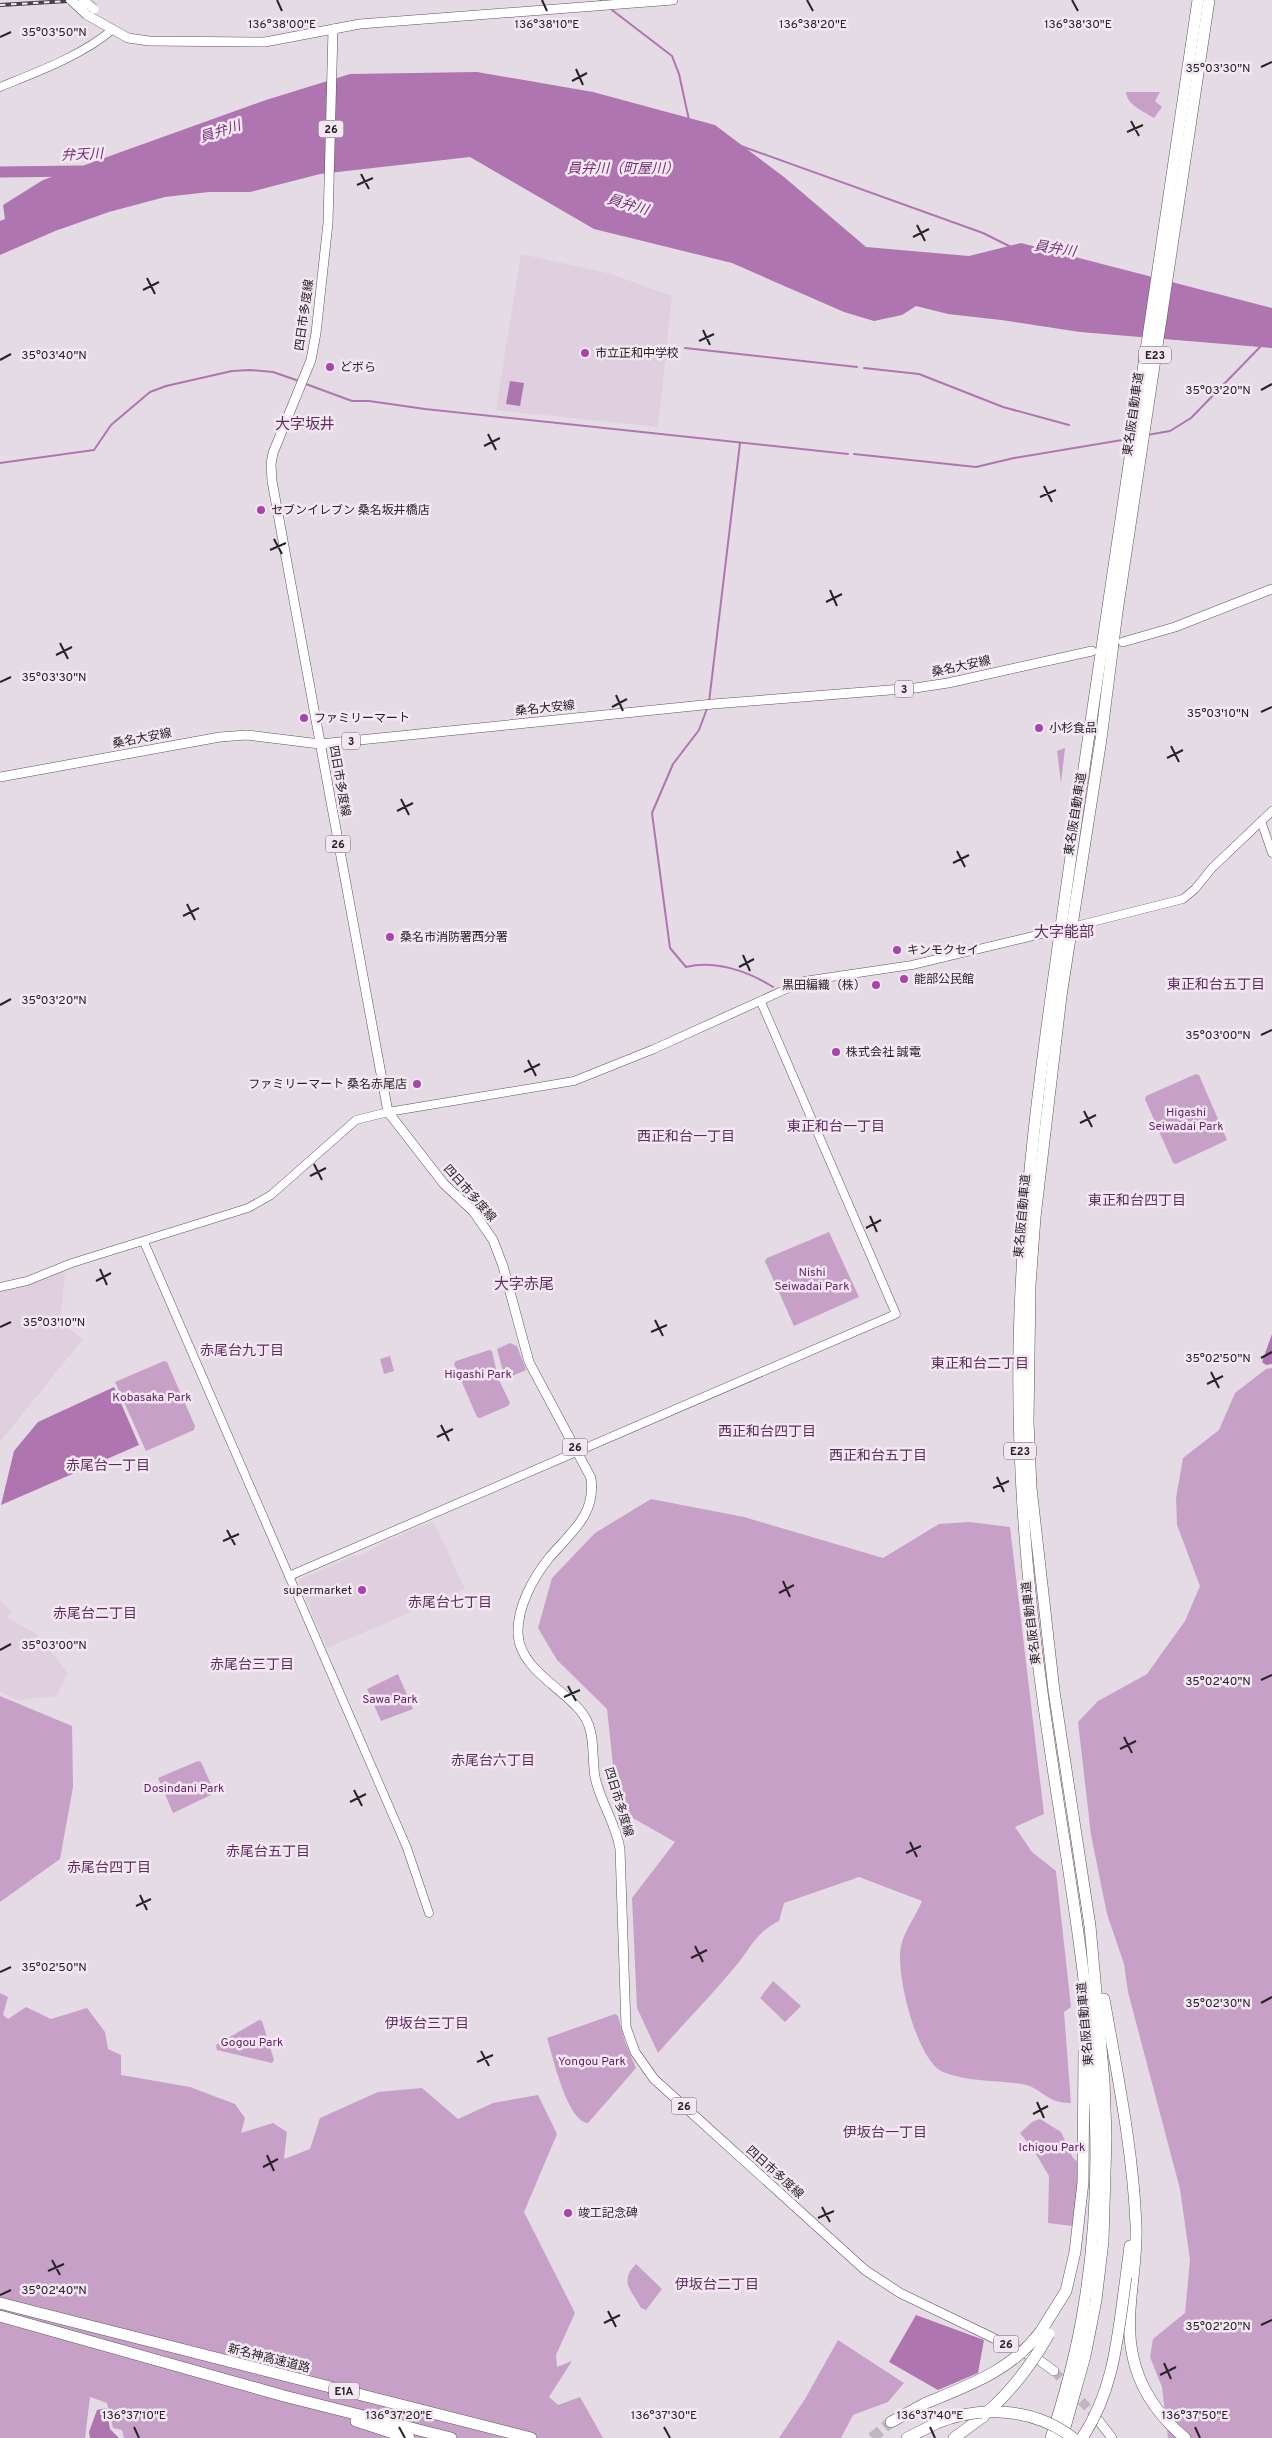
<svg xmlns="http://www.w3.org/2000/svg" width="1272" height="2438" font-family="Overpass,'Noto Sans JP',sans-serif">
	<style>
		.built { fill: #dfcfdf }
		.green { fill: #c7a0c7 }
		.water { fill: #af75b0 }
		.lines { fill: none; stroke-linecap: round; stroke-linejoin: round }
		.stream { stroke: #af75b0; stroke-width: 2 }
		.river { stroke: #af75b0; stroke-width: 11 }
		.primary-tunnel { stroke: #bfb6bf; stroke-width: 9; stroke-dasharray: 9 4.5; stroke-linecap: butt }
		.motorway-tunnel { stroke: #bfb6bf; stroke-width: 11; stroke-dasharray: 11 5.5; stroke-linecap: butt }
		.tertiary-casing { stroke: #5d545d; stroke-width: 9 }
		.primary-casing { stroke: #5d545d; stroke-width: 10 }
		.motorway-casing { stroke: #5d545d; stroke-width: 12 }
		.tertiary { stroke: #fff; stroke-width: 8 }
		.primary { stroke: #fff; stroke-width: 9 }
		.motorway { stroke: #fff; stroke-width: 11 }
		.rail-casing { stroke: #474247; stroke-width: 4 }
		.rail { stroke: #f3e8f2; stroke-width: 2; stroke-dasharray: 5.5; stroke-linecap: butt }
		.primary-bridge-casing { stroke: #5d545d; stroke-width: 10; stroke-linecap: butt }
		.motorway-bridge-casing { stroke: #5d545d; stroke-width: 12; stroke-linecap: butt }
		.primary-bridge { stroke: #fff; stroke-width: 9 }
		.motorway-bridge { stroke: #fff; stroke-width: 11 }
		.ticks { fill: none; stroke: #272327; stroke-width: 2 }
		.poi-dot { fill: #a744ab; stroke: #f3e8f2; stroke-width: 2 }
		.labels { text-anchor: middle; stroke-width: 5; stroke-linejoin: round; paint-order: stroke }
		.shield { fill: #f3e8f2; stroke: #645e64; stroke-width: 1 }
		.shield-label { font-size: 11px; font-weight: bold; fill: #272327 }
		.street-label { font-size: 12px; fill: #272327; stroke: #f3e8f2 }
		.poi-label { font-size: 12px; fill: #272327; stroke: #f3e8f2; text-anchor: start }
		.park-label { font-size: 12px; fill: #67216a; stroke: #f3e8f2 }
		.water-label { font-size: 14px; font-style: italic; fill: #752e77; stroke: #f3e8f2 }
		.neighbourhood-label { font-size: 14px; fill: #5d2d5e; stroke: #f3e8f2 }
		.quarter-label { font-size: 15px; fill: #5d2d5e; stroke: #f3e8f2 }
		.ticks-label { font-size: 12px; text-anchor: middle; fill: #272327; stroke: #f3e8f2; stroke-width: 5; stroke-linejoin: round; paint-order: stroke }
	</style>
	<rect width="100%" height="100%" fill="#e5dbe5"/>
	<g class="built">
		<polygon points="521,254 611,274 672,296 658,427 496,410"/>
		<polygon points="65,1271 61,1314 66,1326 83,1339 0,1442 0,1291"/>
		<polygon points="433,1521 465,1589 327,1648 299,1582 301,1579 353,1556 362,1555 384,1542"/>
		<polygon points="0,1601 12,1612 7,1618 37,1634 67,1672 57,1696 16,1700 0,1691"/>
	</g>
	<g class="green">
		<path d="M1126,92H1160L1155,101L1162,107L1154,118C1143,111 1127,105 1126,92Z"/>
		<polygon points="1065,748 1061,783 1057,751"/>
		<polygon points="1196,1074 1199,1075 1227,1140 1176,1164 1173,1163 1145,1099 1146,1096"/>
		<polygon points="829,1232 859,1297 794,1326 765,1261 767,1258"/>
		<polygon points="510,1343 517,1346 526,1370 505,1379 497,1349"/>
		<polygon points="489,1350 492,1351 498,1378 510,1403 508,1406 480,1418 477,1417 454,1364 456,1361"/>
		<polygon points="390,1356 394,1371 384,1374 380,1359"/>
		<polygon points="164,1361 167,1362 195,1426 194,1430 146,1451 115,1382"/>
		<polygon points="1272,1368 1272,2438 1168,2438 1162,2387 1150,2357 1153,2339 1185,2313 1190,2260 1180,2189 1128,1992 1124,1964 1107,1914 1091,1835 1078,1722 1098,1701 1147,1674 1185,1621 1200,1586 1177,1525 1176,1498 1183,1458 1219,1430 1235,1393 1266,1369"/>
		<path d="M651,1499L744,1517L883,1558L939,1524L970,1522L1010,1527L1044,1814L1015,1827L1032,1852L1056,1871L1071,2007L1064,2012L1071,2103C1047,2104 1041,2087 1022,2084C996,2080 967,2082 943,2072C917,2061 895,1973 901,1946C904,1931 916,1916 922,1901L859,1877L784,1903L779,1921C755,1933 751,1948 735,1967C710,1997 683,2024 658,2053L637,2008L632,1898L675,1842L631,1817L615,1784L607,1709L557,1660L538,1628L552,1578L595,1533Z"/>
		<polygon points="398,1674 413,1709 381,1721 367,1689"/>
		<polygon points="0,1696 72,1726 73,1787 60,1859 0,1902"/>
		<polygon points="198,1761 201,1762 215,1793 173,1813 158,1778"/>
		<polygon points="773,1981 801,2006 785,2022 760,1998"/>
		<polygon points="0,1993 8,1997 3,2015 8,2019 26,2007 51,2019 87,2008 105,2032 108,2049 121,2055 121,2075 190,2087 235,2104 245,2118 241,2133 273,2123 287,2132 284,2159 310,2149 320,2118 378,2092 422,2088 458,2119 493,2103 538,2095 557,2134 524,2212 575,2313 556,2355 557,2367 572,2361 549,2397 558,2405 580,2397 603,2438 124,2438 122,2430 113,2428 107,2403 90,2397 85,2438 0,2438"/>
		<path d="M615,2014L618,2016L625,2042L636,2068L588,2123C567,2121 553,2057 547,2038Z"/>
		<polygon points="259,2020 262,2021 274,2060 272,2063 217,2050 216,2045"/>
		<polygon points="1040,2119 1061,2132 1073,2158 1078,2162 1078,2188 1072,2226 1048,2223 1049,2176 1033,2149 1020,2133 1032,2122"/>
		<path d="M636,2264L662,2289L646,2310L641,2308C631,2289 619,2282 636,2264Z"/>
		<polygon points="838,2340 904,2383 888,2402 853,2415 841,2438 779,2438 805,2399"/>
	</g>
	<g class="water">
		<polygon points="477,72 593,92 715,125 784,177 866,247 969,256 1021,243 1272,308 1272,348 1080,332 1001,320 948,314 916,306 902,315 874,321 844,312 732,263 594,229 470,157 320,174 250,192 209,192 165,197 109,212 55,231 0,255 0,221 5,219 3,205 43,180 266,100 350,74"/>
		<polygon points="510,381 524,383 520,406 506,404"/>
		<polygon points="1272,1334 1272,1364 1266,1365 1262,1362"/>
		<polygon points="114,1387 139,1445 1,1505 14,1451 38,1422"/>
		<polygon points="916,2315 984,2340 978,2373 938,2390 889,2362"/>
		<polygon points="106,2408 110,2429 119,2438 90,2438 89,2432 97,2410"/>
	</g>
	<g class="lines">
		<g class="stream">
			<polyline points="600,0 601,1"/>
			<polyline points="612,10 672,56 679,74 689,120"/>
			<polyline points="741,146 983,233 1011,247"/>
			<polyline points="685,348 857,367"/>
			<polyline points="864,368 919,374 1003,407 1069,425"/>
			<polyline points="306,384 352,401 369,401 425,409 848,454"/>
			<polyline points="1147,435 1170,431 1191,418 1261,346"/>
			<polyline points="854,454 976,467 1014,458 1128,439"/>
			<polyline points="0,463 94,450 111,425 150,392 166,386 232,371 250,370 273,372 299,381"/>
			<polyline points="709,702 740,443"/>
			<path d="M708,706L699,730L673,764L652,813L670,948L686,967C715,960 748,971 773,987"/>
		</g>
		<polyline class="river" points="0,172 81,171"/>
		<polyline class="primary-tunnel" points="1054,2371 1098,2419"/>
		<polyline class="motorway-tunnel" points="872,2438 891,2422"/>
		<defs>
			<g id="tertiary">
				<path d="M0,87C37,72 81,56 112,30"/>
				<polyline points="1261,821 1272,853"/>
				<polyline points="1080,925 1183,899 1195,889 1212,868 1272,811"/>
				<polyline points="144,1242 289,1576 896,1314 761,1002"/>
				<polyline points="0,1287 27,1281 72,1263 248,1208 271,1195 356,1120 388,1112 574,1081 654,1049 804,981 912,965 1054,931"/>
				<polyline points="289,1576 407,1848 429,1913"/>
			</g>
			<g id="primary">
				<polyline points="87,15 128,38 149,41 265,42 360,24 673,0"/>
				<path d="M333,29L328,223L316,333L311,360L273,453L271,464L272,481L388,1112L444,1184L473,1211L493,1240L503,1266L529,1362L591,1478C596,1515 571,1532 549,1558C533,1578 517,1607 518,1634C520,1668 559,1686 579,1709C597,1729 591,1753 595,1777C600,1802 616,1823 620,1849L626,2027L635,2052L654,2079L865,2270L900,2293L1039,2360L1054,2371"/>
				<polyline points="1123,642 1175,627 1272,589"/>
				<polyline points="0,777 220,737 247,735 320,744 713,704 915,688 948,683 1092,651"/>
				<polyline points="1099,2421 1112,2438"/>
			</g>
			<g id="motorway">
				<path d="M1104,1999C1117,2073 1133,2150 1136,2225C1138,2269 1123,2314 1133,2357C1140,2390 1160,2417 1185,2438"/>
				<polyline points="1126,2277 1130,2246"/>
				<polyline points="0,2303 531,2438"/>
				<polyline points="0,2316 284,2396 451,2438"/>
				<polyline points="1041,2331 1066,2291 1075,2252 1083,2182 1084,2053"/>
				<polyline points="356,2421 409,2438"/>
				<polyline points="891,2422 926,2403"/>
				<polyline points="907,2438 937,2423"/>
				<polyline points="954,2438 984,2416"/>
				<path d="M1051,2438C1065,2395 1077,2351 1084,2306C1119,2102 1069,1895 1042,1692C1026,1578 1017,1463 1019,1347C1022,1182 1048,1019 1071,856C1111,570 1155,285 1198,0"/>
				<polyline points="1062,2438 1085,2356 1096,2300 1103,2241 1106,2137 1104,2081 1090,1926 1054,1691 1031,1488 1028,1422 1030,1285 1035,1217 1061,996 1101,739 1117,612 1209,0"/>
			</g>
		</defs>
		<use href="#tertiary" class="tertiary-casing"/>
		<use href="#primary" class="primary-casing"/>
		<use href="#motorway" class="motorway-casing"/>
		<use href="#tertiary" class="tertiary"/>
		<use href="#primary" class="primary"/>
		<use href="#motorway" class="motorway"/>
		<defs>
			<polyline id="rail" points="0,5 85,0"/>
		</defs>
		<use href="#rail" class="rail-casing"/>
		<use href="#rail" class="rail"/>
		<defs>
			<g id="primary-bridge">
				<polyline points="71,0 87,15"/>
				<polyline points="83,0 94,9"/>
			</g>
			<g id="motorway-bridge">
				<path d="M926,2403C970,2385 1012,2370 1041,2331"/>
				<path d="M985,2414C1012,2391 1032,2364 1049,2334"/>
				<path d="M937,2423C981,2405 1035,2408 1073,2438"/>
				<path d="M1082,2438C1115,2389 1118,2333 1126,2277"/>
			</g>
		</defs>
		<use href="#primary-bridge" class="primary-bridge-casing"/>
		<use href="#motorway-bridge" class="motorway-bridge-casing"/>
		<use href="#primary-bridge" class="primary-bridge"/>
		<use href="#motorway-bridge" class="motorway-bridge"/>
	</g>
	<path class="ticks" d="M277,0L282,11M542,0L547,11M807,0L813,11M1072,0L1078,11M0,37L11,32M1261,67L1272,62M576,69L583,85M572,81L587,73M1131,121L1139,136M1127,132L1143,125M361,174L369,189M357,185L373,178M917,225L925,241M913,237L929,229M147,278L155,294M143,290L159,282M703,330L710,345M699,341L714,334M0,360L11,354M1261,390L1272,384M488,434L496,450M484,446L500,438M1044,486L1052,502M1040,497L1056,490M274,539L282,554M270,550L286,543M830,590L837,606M826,602L842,594M60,643L68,659M56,655L72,647M0,682L11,677M616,695L623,711M612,707L627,699M1261,712L1272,707M1171,746L1179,762M1167,758L1183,750M401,799L409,815M397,811L413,803M957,851L965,867M953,863L969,855M187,904L195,920M183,916L199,908M743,955L750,971M739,967L754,959M0,1005L11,999M1261,1035L1272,1030M528,1060L536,1076M524,1072L540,1064M1084,1111L1092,1127M1080,1123L1096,1115M314,1164L322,1180M310,1176L326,1168M870,1216L877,1232M866,1228L881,1220M100,1269L107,1285M96,1281L111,1273M655,1320L663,1336M0,1327L11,1322M651,1332L667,1325M1261,1358L1272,1352M1211,1372L1219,1388M1207,1384L1223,1376M441,1425L449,1441M437,1437L453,1429M997,1477L1004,1492M993,1488L1009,1481M227,1530L235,1545M223,1541L239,1534M783,1581L790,1597M779,1593L794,1585M0,1650L11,1644M1261,1680L1272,1675M568,1686L576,1701M564,1697L580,1690M1124,1737L1132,1753M1120,1749L1136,1741M354,1790L362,1806M350,1802L366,1794M910,1842L917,1857M906,1853L921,1846M140,1895L147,1910M136,1906L151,1899M695,1946L703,1962M691,1958L707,1950M0,1972L11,1967M1261,2003L1272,1997M481,2051L489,2066M477,2062L493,2055M1037,2102L1044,2118M1033,2114L1048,2106M267,2155L274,2171M263,2167L278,2159M822,2207L830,2222M818,2218L834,2211M52,2260L60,2275M48,2271L64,2264M0,2295L11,2290M608,2311L616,2327M604,2323L620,2315M1261,2325L1272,2320M1164,2363L1171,2379M1160,2375L1176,2367M134,2427L139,2438M399,2427L405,2438M664,2427L670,2438M930,2427L935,2438M1195,2427L1200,2438"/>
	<g class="poi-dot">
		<circle cx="585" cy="353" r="5"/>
		<circle cx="330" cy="367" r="5"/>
		<circle cx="261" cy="510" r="5"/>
		<circle cx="304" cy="718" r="5"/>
		<circle cx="1039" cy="728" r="5"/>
		<circle cx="390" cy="937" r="5"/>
		<circle cx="897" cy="950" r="5"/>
		<circle cx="904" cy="979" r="5"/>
		<circle cx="876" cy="985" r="5"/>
		<circle cx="836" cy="1052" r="5"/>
		<circle cx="417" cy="1084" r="5"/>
		<circle cx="362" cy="1590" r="5"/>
		<circle cx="568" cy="2213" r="5"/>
	</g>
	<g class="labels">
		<g class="shield">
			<rect x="318.5" y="120.5" width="25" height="17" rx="4"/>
			<rect x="1139" y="346.5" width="32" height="17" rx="4"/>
			<rect x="895" y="680.5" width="18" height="17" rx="4"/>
			<rect x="342" y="732.5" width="18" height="17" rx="4"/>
			<rect x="325.5" y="835.5" width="25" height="17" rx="4"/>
			<rect x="562.5" y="1438.5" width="25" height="17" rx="4"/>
			<rect x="1004" y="1442.5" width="32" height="17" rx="4"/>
			<rect x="671.5" y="2097.5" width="25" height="17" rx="4"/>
			<rect x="993.5" y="2335.5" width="25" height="17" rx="4"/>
			<rect x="329" y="2382.5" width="30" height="17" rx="4"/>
		</g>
		<g class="shield-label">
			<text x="331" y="133">26</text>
			<text x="1155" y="359">E23</text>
			<text x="904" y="693">3</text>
			<text x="351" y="745">3</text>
			<text x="338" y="848">26</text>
			<text x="575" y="1451">26</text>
			<text x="1020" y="1455">E23</text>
			<text x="684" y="2110">26</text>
			<text x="1006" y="2348">26</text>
			<text x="344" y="2395">E1A</text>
		</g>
		<g class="street-label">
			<text transform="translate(304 315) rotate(-82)" y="4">四日市多度線</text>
			<text transform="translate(1133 414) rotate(-82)" y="4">東名阪自動車道</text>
			<text transform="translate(961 666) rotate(-12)" y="4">桑名大安線</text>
			<text transform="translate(545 708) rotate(-6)" y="4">桑名大安線</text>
			<text transform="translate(142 738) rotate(-11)" y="4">桑名大安線</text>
			<text transform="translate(340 781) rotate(80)" y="4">四日市多度線</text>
			<text transform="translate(1075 814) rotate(-81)" y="4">東名阪自動車道</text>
			<text transform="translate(470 1193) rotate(48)" y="4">四日市多度線</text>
			<text transform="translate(1022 1216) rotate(-85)" y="4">東名阪自動車道</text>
			<text transform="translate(1031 1623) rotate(-97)" y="4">東名阪自動車道</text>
			<text transform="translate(619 1802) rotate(73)" y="4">四日市多度線</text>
			<text transform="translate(1085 2024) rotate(-95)" y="4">東名阪自動車道</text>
			<text transform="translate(775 2172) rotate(42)" y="4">四日市多度線</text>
			<text transform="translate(269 2358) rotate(14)" y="4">新名神高速道路</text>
		</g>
		<g class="poi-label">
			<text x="595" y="357">市立正和中学校</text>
			<text x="340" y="371">どボら</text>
			<text x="271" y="514">セブンイレブン 桑名坂井橋店</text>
			<text x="314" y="722">ファミリーマート</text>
			<text x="1049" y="732">小杉食品</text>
			<text x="400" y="941">桑名市消防署西分署</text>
			<text x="907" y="954">キンモクセイ</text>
			<text x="914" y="983">能部公民館</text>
			<text x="866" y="989" text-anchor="end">黒田編織（株）</text>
			<text x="846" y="1056">株式会社 誠電</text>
			<text x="407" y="1088" text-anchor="end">ファミリーマート 桑名赤尾店</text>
			<text x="352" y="1594" text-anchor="end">supermarket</text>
			<text x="578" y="2217">竣工記念碑</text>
		</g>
		<g class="park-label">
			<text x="1186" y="1116">Higashi<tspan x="1186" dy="14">Seiwadai Park</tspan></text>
			<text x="812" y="1276">Nishi<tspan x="812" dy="14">Seiwadai Park</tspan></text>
			<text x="478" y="1378">Higashi Park</text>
			<text x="152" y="1401">Kobasaka Park</text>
			<text x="390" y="1703">Sawa Park</text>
			<text x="184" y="1792">Dosindani Park</text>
			<text x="252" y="2046">Gogou Park</text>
			<text x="592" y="2065">Yongou Park</text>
			<text x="1052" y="2151">Ichigou Park</text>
		</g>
		<g class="water-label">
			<text transform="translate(220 131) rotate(-18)" y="5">員弁川</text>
			<text transform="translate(82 154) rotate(-3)" y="5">弁天川</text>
			<text x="623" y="173">員弁川（町屋川）</text>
			<text transform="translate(628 204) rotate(17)" y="5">員弁川</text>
			<text transform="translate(1055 248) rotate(9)" y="5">員弁川</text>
		</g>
		<g class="neighbourhood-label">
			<text x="1216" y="989">東正和台五丁目</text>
			<text x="836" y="1131">東正和台一丁目</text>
			<text x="686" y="1141">西正和台一丁目</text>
			<text x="1137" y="1205">東正和台四丁目</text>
			<text x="242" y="1355">赤尾台九丁目</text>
			<text x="980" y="1368">東正和台二丁目</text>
			<text x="767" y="1436">西正和台四丁目</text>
			<text x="878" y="1460">西正和台五丁目</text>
			<text x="108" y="1470">赤尾台一丁目</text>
			<text x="450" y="1607">赤尾台七丁目</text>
			<text x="95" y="1618">赤尾台二丁目</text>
			<text x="252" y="1669">赤尾台三丁目</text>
			<text x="493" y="1765">赤尾台六丁目</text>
			<text x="268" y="1856">赤尾台五丁目</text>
			<text x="109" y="1872">赤尾台四丁目</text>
			<text x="427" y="2028">伊坂台三丁目</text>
			<text x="885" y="2137">伊坂台一丁目</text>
			<text x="717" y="2289">伊坂台二丁目</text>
		</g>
		<g class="quarter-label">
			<text x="305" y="429">大字坂井</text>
			<text x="1064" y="937">大字能部</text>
			<text x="524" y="1289">大字赤尾</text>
		</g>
	</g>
	<g class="ticks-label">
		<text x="282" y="28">136°38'00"E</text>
		<text x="547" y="28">136°38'10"E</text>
		<text x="813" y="28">136°38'20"E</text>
		<text x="1078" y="28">136°38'30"E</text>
		<text x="54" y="36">35°03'50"N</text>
		<text x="1218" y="72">35°03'30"N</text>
		<text x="54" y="359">35°03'40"N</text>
		<text x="1218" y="394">35°03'20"N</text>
		<text x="54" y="681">35°03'30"N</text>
		<text x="1218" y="717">35°03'10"N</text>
		<text x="54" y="1004">35°03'20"N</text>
		<text x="1218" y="1039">35°03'00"N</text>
		<text x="54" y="1326">35°03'10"N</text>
		<text x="1218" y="1362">35°02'50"N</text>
		<text x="54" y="1649">35°03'00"N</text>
		<text x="1218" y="1685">35°02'40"N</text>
		<text x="54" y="1971">35°02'50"N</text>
		<text x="1218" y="2007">35°02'30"N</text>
		<text x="54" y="2294">35°02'40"N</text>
		<text x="1218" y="2330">35°02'20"N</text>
		<text x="134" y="2419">136°37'10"E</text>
		<text x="399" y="2419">136°37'20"E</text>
		<text x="664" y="2419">136°37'30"E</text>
		<text x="930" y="2419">136°37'40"E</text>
		<text x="1195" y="2419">136°37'50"E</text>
	</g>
</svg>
